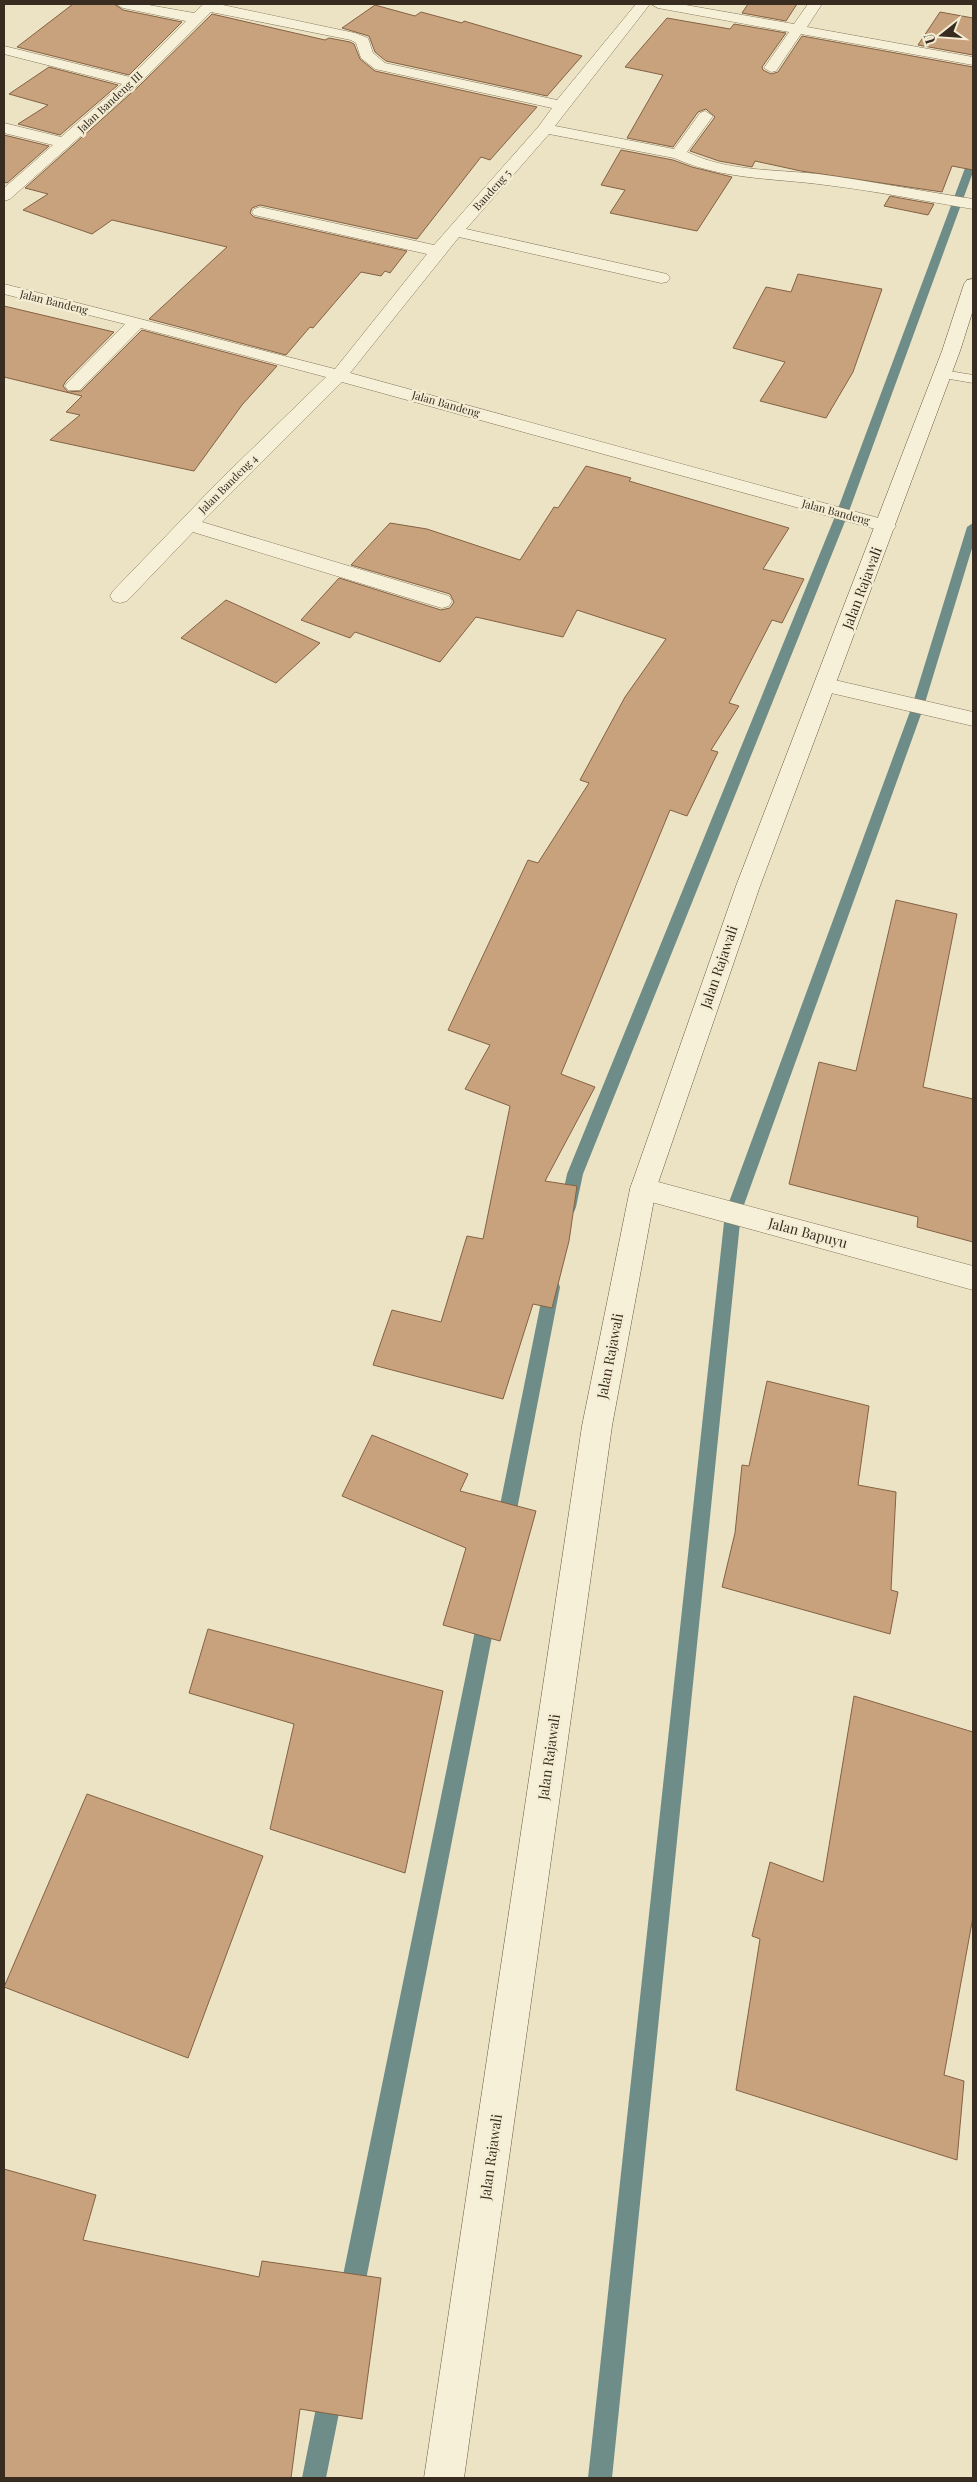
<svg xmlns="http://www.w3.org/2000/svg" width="977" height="2482" font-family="'Playfair Display',serif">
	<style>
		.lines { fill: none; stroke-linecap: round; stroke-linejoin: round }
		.stream { fill: #6e8d88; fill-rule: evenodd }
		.building { fill: #c8a27d; stroke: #846243 }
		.lane-casing { stroke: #86765c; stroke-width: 1 }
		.street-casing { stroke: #86765c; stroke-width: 1 }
		.secondary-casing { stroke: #68573f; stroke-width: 1 }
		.lane { fill: #f7f0d8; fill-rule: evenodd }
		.street { fill: #f7f0d8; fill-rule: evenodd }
		.secondary { fill: #f7f0d8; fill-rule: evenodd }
		.labels { text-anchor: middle; stroke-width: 4.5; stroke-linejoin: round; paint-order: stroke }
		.far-street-label { font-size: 11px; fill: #372c1f; stroke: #f4edd4 }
		.street-label { font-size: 14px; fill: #372c1f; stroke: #f4edd4 }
	</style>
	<rect width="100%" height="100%" fill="#ece3c5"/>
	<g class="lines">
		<g class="stream">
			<polygon points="973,157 973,172 848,514 583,1174 576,1207 574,1212 568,1214 562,1212 560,1207 567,1174 836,514 968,160"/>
			<polygon points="973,523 973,545 924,706 741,1213 612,2478 588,2478 725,1213 912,706 967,527"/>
			<polygon points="552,1280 558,1282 560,1287 514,1525 511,1531 505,1534 499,1531 496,1525 544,1287 546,1282"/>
			<polygon points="487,1607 494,1610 496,1616 363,2295 359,2303 351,2307 343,2303 339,2295 478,1616 480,1610"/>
			<polygon points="331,2381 339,2385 343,2393 326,2478 302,2478 319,2393 323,2385"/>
		</g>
	</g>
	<g class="building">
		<polygon points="73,4 114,4 123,10 182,22 129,75 17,47"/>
		<polygon points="748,4 797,4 786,21 742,13"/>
		<polygon points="375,5 415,16 421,12 462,23 464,21 582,56 547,96 386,61 375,52 369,36 342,28"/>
		<polygon points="940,12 973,18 973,55 918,45"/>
		<polygon points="212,14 325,40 329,38 350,42 354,44 360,59 375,71 537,107 490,160 481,157 417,239 260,205 252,208 250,213 254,217 407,251 390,273 385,271 381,276 361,272 313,328 310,327 286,355 149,319 227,247 112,220 92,234 23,210 48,194 25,188 139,86"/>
		<polygon points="667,18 730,29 734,24 786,33 762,67 763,70 771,74 778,72 802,36 973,67 973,170 952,166 942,192 801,171 755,161 752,167 719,161 690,151 715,117 706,109 698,112 673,147 627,138 663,75 625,67"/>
		<polygon points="49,67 118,85 60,135 18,124 48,105 9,94"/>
		<polygon points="4,135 49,146 7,183 4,182"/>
		<polygon points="621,150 673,160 692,167 732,177 697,231 610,213 625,190 601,185"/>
		<polygon points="890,196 900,198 934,204 928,215 884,206"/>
		<polygon points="798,274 882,289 853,372 826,418 760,401 785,362 733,348 766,287 791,292"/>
		<polygon points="4,306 114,332 66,381 63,386 68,392 81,391 142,330 277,366 242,405 194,471 50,440 80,415 66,412 82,396 4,377"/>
		<polygon points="586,466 631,478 629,481 789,528 763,569 804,579 782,623 772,620 729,703 739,706 711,750 718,752 687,816 670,810 561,1074 595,1087 545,1181 577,1186 569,1241 552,1308 533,1304 503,1399 373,1365 392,1310 441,1322 467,1236 483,1239 510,1106 465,1089 490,1045 448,1030 528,860 538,863 589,783 580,780 625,697 666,639 577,610 563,637 476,617 440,662 355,632 350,638 301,620 339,578 441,610 450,608 454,602 450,594 351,565 390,523 427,529 520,560 554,507 558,508"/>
		<polygon points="226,600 320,643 276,683 181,638"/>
		<polygon points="896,900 957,914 923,1087 973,1099 973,1242 917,1227 918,1217 789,1184 819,1062 856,1071"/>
		<polygon points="767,1381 869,1406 858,1485 896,1492 891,1590 898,1592 890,1634 722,1587 735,1533 742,1465 749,1466"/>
		<polygon points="372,1435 468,1474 460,1491 536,1511 500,1641 443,1625 466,1548 342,1496"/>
		<polygon points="208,1629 443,1691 405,1873 270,1829 294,1724 189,1693"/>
		<polygon points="854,1696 973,1732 973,1917 944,2075 964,2081 957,2160 736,2090 760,1939 752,1936 770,1862 823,1882"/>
		<polygon points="87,1794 263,1856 188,2058 4,1987"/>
		<polygon points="4,2169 96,2195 83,2240 259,2277 262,2261 381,2278 362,2419 300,2409 291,2478 4,2478"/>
	</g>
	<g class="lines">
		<defs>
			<polygon id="lane" points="943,370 973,375 973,383 938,377 936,374"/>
			<g id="street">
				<path d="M116,4H143L194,13L203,4H218L355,33L368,38L373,53L385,63L557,100L636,4H650L555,126L674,149L700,113L705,111L713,116L687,152C729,172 773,169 818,174C870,181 922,191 973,199V209C924,201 876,191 826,185C774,178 723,180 674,158L549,134L466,229L667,274L670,278L667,282L661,283L459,237L350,373L893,522L896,526L893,530L886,532L879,530L342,382L202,522L449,596L452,601L449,606L442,608L435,606L193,532L127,601L120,603L113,601L110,596L113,591L219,481L326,377L141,328L80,390H68L65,386L68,382L125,324L4,294V284L335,369L427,254L254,215L252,212L254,209L260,207L434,245L539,126L552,108L375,69L361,58L356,43L351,40L211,12L138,85L10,199L4,201V188L53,145L4,133V123L61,137L122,84L4,54V46L130,77L186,21L123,8Z"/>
				<polygon points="651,4 680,4 794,24 808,4 822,4 807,27 973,57 973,65 801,34 776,71 771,72 764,68 789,32 658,8"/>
				<polygon points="826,678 973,712 973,726 818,690 815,685 818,680"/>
				<polygon points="643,1178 973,1266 973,1290 633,1197 630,1189 633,1181"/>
			</g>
			<polygon id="secondary" points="973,279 973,310 960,351 760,886 656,1189 612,1426 464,2478 424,2478 582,1426 630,1189 736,886 942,351 964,284 967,280"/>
		</defs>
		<use href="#lane" class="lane-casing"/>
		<use href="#street" class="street-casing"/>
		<use href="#secondary" class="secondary-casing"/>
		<use href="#lane" class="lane"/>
		<use href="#street" class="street"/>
		<use href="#secondary" class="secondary"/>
	</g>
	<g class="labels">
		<g class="far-street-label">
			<text transform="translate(110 102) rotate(-43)" y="4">Jalan Bandeng III</text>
			<text transform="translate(492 190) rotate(-48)" y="4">Bandeng 5</text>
			<text transform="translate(54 302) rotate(14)" y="4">Jalan Bandeng</text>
			<text transform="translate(446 404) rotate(16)" y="4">Jalan Bandeng</text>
			<text transform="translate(228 484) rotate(-45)" y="4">Jalan Bandeng 4</text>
			<text transform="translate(836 512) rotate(15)" y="4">Jalan Bandeng</text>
		</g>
		<g class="street-label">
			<text transform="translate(862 588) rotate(-69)" y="5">Jalan Rajawali</text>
			<text transform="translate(719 967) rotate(-71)" y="5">Jalan Rajawali</text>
			<text transform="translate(808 1233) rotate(15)" y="5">Jalan Bapuyu</text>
			<text transform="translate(610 1356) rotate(-79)" y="5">Jalan Rajawali</text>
			<text transform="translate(549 1757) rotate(-82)" y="5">Jalan Rajawali</text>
			<text transform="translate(491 2157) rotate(-82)" y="5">Jalan Rajawali</text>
		</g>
	</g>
	<rect width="977" height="2482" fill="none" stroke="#372c1f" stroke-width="10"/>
	<g transform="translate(942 35) rotate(253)" stroke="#f4edd4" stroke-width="4" paint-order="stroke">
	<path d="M0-4L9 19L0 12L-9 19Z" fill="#372c1f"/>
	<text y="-8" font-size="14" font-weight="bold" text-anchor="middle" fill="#372c1f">U</text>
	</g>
</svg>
